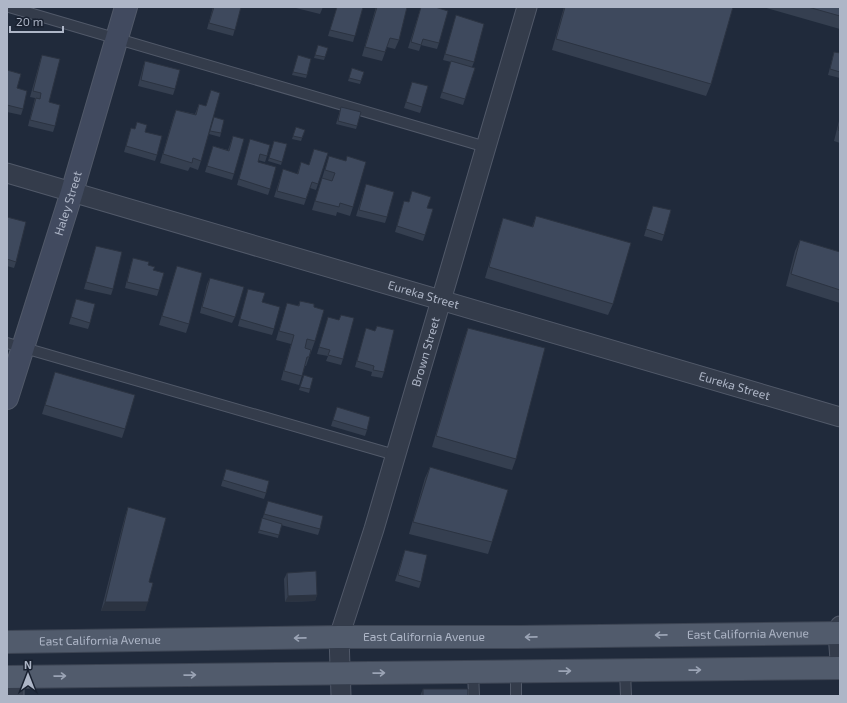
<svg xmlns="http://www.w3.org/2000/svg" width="847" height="703" font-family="'Exo 2',sans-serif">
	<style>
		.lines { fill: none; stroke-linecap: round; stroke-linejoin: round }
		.lane-casing { stroke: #515969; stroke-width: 12 }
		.street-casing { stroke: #515969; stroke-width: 21 }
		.secondary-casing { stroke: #515969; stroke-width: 24 }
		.primary-casing { stroke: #3d4554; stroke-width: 24 }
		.lane { stroke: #343c4b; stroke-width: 10 }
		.street { stroke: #343c4b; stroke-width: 19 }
		.secondary { stroke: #414a5f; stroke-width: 22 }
		.primary { stroke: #515b6c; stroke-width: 22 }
		.wall { fill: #353f50 }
		.shaded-wall { fill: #2b3341 }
		.building { fill: #3e495d; stroke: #2b3341 }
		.oneway { stroke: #9ba4b5 }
		.labels { text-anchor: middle; stroke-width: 3; stroke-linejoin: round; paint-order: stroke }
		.street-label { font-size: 12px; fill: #aeb6c7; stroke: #192130 }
	</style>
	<rect width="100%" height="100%" fill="#202a3b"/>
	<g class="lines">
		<defs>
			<g id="lane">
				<polyline points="9,7 486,147"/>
				<polyline points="7,343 395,455"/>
				<polyline points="625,671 626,696"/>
				<polyline points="473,672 474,696"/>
				<polyline points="516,672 516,696"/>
			</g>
			<g id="street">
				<path id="s1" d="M7,173L840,417"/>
				<polyline points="840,626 838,633 840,660"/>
				<polyline points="14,677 14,696"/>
				<path id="s2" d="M341,696L339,637L374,529L527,7"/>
			</g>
			<g id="secondary">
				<path id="s3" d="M7,398L72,192L126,7"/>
			</g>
			<g id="primary">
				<path id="s4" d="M7,642L339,637H519L840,633"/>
				<polyline points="7,677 840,668"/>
			</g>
		</defs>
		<use href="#lane" class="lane-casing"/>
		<use href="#street" class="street-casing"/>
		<use href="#secondary" class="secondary-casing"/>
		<use href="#primary" class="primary-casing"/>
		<use href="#lane" class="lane"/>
		<use href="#street" class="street"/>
		<use href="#secondary" class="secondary"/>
		<use href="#primary" class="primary"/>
	</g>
	<g class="wall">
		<polygon points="213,7 241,7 233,36 207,29"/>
		<polygon points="297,7 323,7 320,14 296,8"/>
		<polygon points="337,7 363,7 353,42 328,36"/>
		<polygon points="376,7 407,7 399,40 395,49 387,47 382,61 362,56"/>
		<polygon points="421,7 439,43 437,49 421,45 419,51 408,48"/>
		<polygon points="564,7 733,7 711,84 706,96 552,50"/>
		<polygon points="763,7 840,7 840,29"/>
		<polygon points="456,15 474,62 472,67 465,99 463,105 440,98 451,62 443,60"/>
		<polygon points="318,45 325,57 324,60 314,58"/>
		<polygon points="834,52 840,53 840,78 828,75"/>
		<polygon points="42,55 49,102 55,126 53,132 28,126 35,98 30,97 40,61"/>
		<polygon points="298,55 307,75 306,78 292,75"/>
		<polygon points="145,61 175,89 173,95 138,86 143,67"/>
		<polygon points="352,68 364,72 360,84 348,81"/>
		<polygon points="7,70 17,88 23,109 21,115 7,112"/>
		<polygon points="412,82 422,107 420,113 404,108"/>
		<polygon points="211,90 201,161 198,170 190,167 188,171 160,163 173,118 176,110 195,114 199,104 206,106"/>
		<polygon points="341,107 357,126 356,129 336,124"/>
		<polygon points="214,117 221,133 220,137 209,134"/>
		<polygon points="840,117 840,143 834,141"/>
		<polygon points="137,122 145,132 157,155 155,161 124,152 131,128 135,129"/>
		<polygon points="296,127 305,130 301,141 292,139"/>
		<polygon points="233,136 234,174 232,180 205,172 213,146 228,150"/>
		<polygon points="250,139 267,156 265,162 258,160 258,162 270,189 268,195 237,185"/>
		<polygon points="274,141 287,144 281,165 268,161"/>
		<polygon points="314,149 318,184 316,190 310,188 304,205 274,197 283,169 297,174 301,162 309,165"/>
		<polygon points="329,156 353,207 350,216 337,212 336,216 312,210"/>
		<polygon points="366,184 387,217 385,223 356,216"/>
		<polygon points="412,191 427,208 425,235 423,241 395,232 404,201 409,202"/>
		<polygon points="653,206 664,235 662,241 644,236"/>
		<polygon points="536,216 613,304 608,315 485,278 499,230 503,218 532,227"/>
		<polygon points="7,217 16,262 14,268 7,266"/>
		<polygon points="800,240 840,252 840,303 786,286 795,251"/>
		<polygon points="96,246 113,289 111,295 84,289"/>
		<polygon points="133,258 148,265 153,270 159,290 157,296 125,288 131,264"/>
		<polygon points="177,266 189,324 186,333 159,325 174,275"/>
		<polygon points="210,278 235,317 232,323 200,313 207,284"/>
		<polygon points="248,289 262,302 274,329 272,335 238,326"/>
		<polygon points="76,299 90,323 88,329 69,324"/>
		<polygon points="300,301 315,341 306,366 305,366 299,385 281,380 291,344 276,340 287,303 298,306"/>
		<polygon points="328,317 343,359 341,365 326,361 328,356 317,354"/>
		<polygon points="377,326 384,372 382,378 371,376 372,372 355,367 366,328 375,331"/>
		<polygon points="468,328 516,459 512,470 432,447 464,339"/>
		<polygon points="55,372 125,429 122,438 42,414"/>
		<polygon points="304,375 310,389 309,393 299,390"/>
		<polygon points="337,407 367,430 365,436 331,426"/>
		<polygon points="430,467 492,542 488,554 409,534 425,478"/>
		<polygon points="226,469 266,493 264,499 221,486"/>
		<polygon points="268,501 320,529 318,535 281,525 278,538 258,533"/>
		<polygon points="128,507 149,582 145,611 101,611 125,516"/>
		<polygon points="405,550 421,582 419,588 395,581"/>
		<polygon points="287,573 317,595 315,601 285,602 284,579"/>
		<polygon points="423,689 468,696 420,696"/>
	</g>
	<g class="shaded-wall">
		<polygon points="317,595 315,601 285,602 288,596"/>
		<polygon points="105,602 148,602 145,611 101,611"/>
	</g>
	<g class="building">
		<polygon points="214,7 241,7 235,30 209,23"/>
		<polygon points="337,7 363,7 355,36 330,30"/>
		<polygon points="377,7 407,7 399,40 390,38 385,52 365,47"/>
		<polygon points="421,7 435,7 448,11 439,43 423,39 421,45 411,42"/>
		<polygon points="565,7 733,7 711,84 556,39"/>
		<polygon points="808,7 840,7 840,16"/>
		<polygon points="456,15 484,24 474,62 445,54"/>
		<polygon points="318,45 328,48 325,57 315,55"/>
		<polygon points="834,52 840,53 840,72 830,69"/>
		<polygon points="42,55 60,59 49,102 60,105 55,126 30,120 36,98 40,99 41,93 33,91"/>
		<polygon points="298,55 311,59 307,75 293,72"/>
		<polygon points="145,61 180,70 175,89 141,80"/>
		<polygon points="451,61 475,68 465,99 442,92"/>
		<polygon points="352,68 364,72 361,81 349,78"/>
		<polygon points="7,70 21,74 17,88 27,91 23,109 7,105"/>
		<polygon points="412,82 428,86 422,107 406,102"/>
		<polygon points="211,90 220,93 201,161 193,158 192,163 163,154 176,110 196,115 199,104 206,106"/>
		<polygon points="341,107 361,112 357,126 338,121"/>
		<polygon points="214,117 224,120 221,133 210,131"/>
		<polygon points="137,122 147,125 145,132 162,136 157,155 126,146 131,128 135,129"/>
		<polygon points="840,122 840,131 838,130"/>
		<polygon points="296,127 305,130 302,138 293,136"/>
		<polygon points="233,136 244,139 234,174 207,166 213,146 229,151"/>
		<polygon points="250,139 270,145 267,156 260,154 258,162 276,167 270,189 239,179"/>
		<polygon points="274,141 287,144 282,162 269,158"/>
		<polygon points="314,149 328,153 318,184 312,182 306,199 277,191 283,169 298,174 301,162 309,165"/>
		<polygon points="329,156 346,161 347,156 366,162 353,207 340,203 339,207 315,201 322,178 332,181 335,173 325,170"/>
		<polygon points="366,184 394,192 387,217 359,210"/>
		<polygon points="412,191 431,197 427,208 433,209 425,235 397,226 404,201 409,202"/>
		<polygon points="653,206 671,210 664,235 646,229"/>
		<polygon points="536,216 631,243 613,304 489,267 503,218 533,227"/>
		<polygon points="7,217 26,222 16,262 7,259"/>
		<polygon points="800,240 840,252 840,290 791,274"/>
		<polygon points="96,246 122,252 113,289 86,282"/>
		<polygon points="133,258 149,262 148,265 155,267 153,270 164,273 159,290 127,282"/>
		<polygon points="177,266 202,273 189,324 162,316"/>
		<polygon points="210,278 244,287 235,317 202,307"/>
		<polygon points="248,289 265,293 262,302 280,307 274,329 240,319"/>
		<polygon points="76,299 95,304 90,323 71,317"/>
		<polygon points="300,301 314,304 314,307 324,310 315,341 307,339 305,348 311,350 309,357 307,357 302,376 284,371 294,335 279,331 287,303 299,306"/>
		<polygon points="341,315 354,318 343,359 328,355 330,350 319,347 328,317 339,320"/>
		<polygon points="377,326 394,330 384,372 373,370 374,366 357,361 366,328 375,331"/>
		<polygon points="468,328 545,348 516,459 436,436"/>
		<polygon points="55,372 135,395 125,429 45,405"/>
		<polygon points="304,375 313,378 310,389 300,387"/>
		<polygon points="337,407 370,417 367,430 333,420"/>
		<polygon points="430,467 508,490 492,542 413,522"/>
		<polygon points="226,469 269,481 266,493 223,480"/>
		<polygon points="268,501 323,516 320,529 264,514"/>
		<polygon points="128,507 166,518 149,582 153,583 148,602 105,602"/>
		<polygon points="262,518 282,524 279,535 259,530"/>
		<polygon points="405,550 427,555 421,582 398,575"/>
		<polygon points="316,571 317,595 288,596 287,573"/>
		<polygon points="423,689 468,689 468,696 393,696 423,696"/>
	</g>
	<defs><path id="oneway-shaft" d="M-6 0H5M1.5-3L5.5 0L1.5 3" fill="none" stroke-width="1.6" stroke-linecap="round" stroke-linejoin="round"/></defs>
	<g class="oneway">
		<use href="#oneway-shaft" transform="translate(661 635) rotate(179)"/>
		<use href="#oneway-shaft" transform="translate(531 637) rotate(179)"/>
		<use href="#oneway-shaft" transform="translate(300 638) rotate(179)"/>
		<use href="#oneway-shaft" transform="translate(695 670) rotate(-1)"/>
		<use href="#oneway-shaft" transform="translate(565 671) rotate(-1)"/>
		<use href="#oneway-shaft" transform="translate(379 673) rotate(-1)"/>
		<use href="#oneway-shaft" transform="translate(190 675) rotate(-1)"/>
		<use href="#oneway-shaft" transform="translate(60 676) rotate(-1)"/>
	</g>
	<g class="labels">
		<g class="street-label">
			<text dy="4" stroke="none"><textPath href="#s3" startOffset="204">Haley Street</textPath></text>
			<text dy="4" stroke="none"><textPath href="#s1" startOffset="434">Eureka Street</textPath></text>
			<text dy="4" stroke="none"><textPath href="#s2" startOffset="357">Brown Street</textPath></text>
			<text dy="4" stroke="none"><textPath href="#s1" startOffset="758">Eureka Street</textPath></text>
			<text dy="4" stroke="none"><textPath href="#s4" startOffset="741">East California Avenue</textPath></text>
			<text dy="4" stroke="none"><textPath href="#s4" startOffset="417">East California Avenue</textPath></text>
			<text dy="4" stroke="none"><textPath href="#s4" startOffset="93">East California Avenue</textPath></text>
		</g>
	</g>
	<rect width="847" height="703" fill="none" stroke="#aeb6c7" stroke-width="16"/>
	<g transform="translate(28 675)" stroke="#192130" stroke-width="3" paint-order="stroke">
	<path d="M0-3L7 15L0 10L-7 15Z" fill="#aeb6c7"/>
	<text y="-6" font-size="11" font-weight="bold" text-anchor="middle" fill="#aeb6c7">N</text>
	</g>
	<path d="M10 26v6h53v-6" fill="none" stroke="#aeb6c7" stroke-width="2"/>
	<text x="16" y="26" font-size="12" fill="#aeb6c7" stroke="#192130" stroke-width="3" paint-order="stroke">20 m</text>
</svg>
